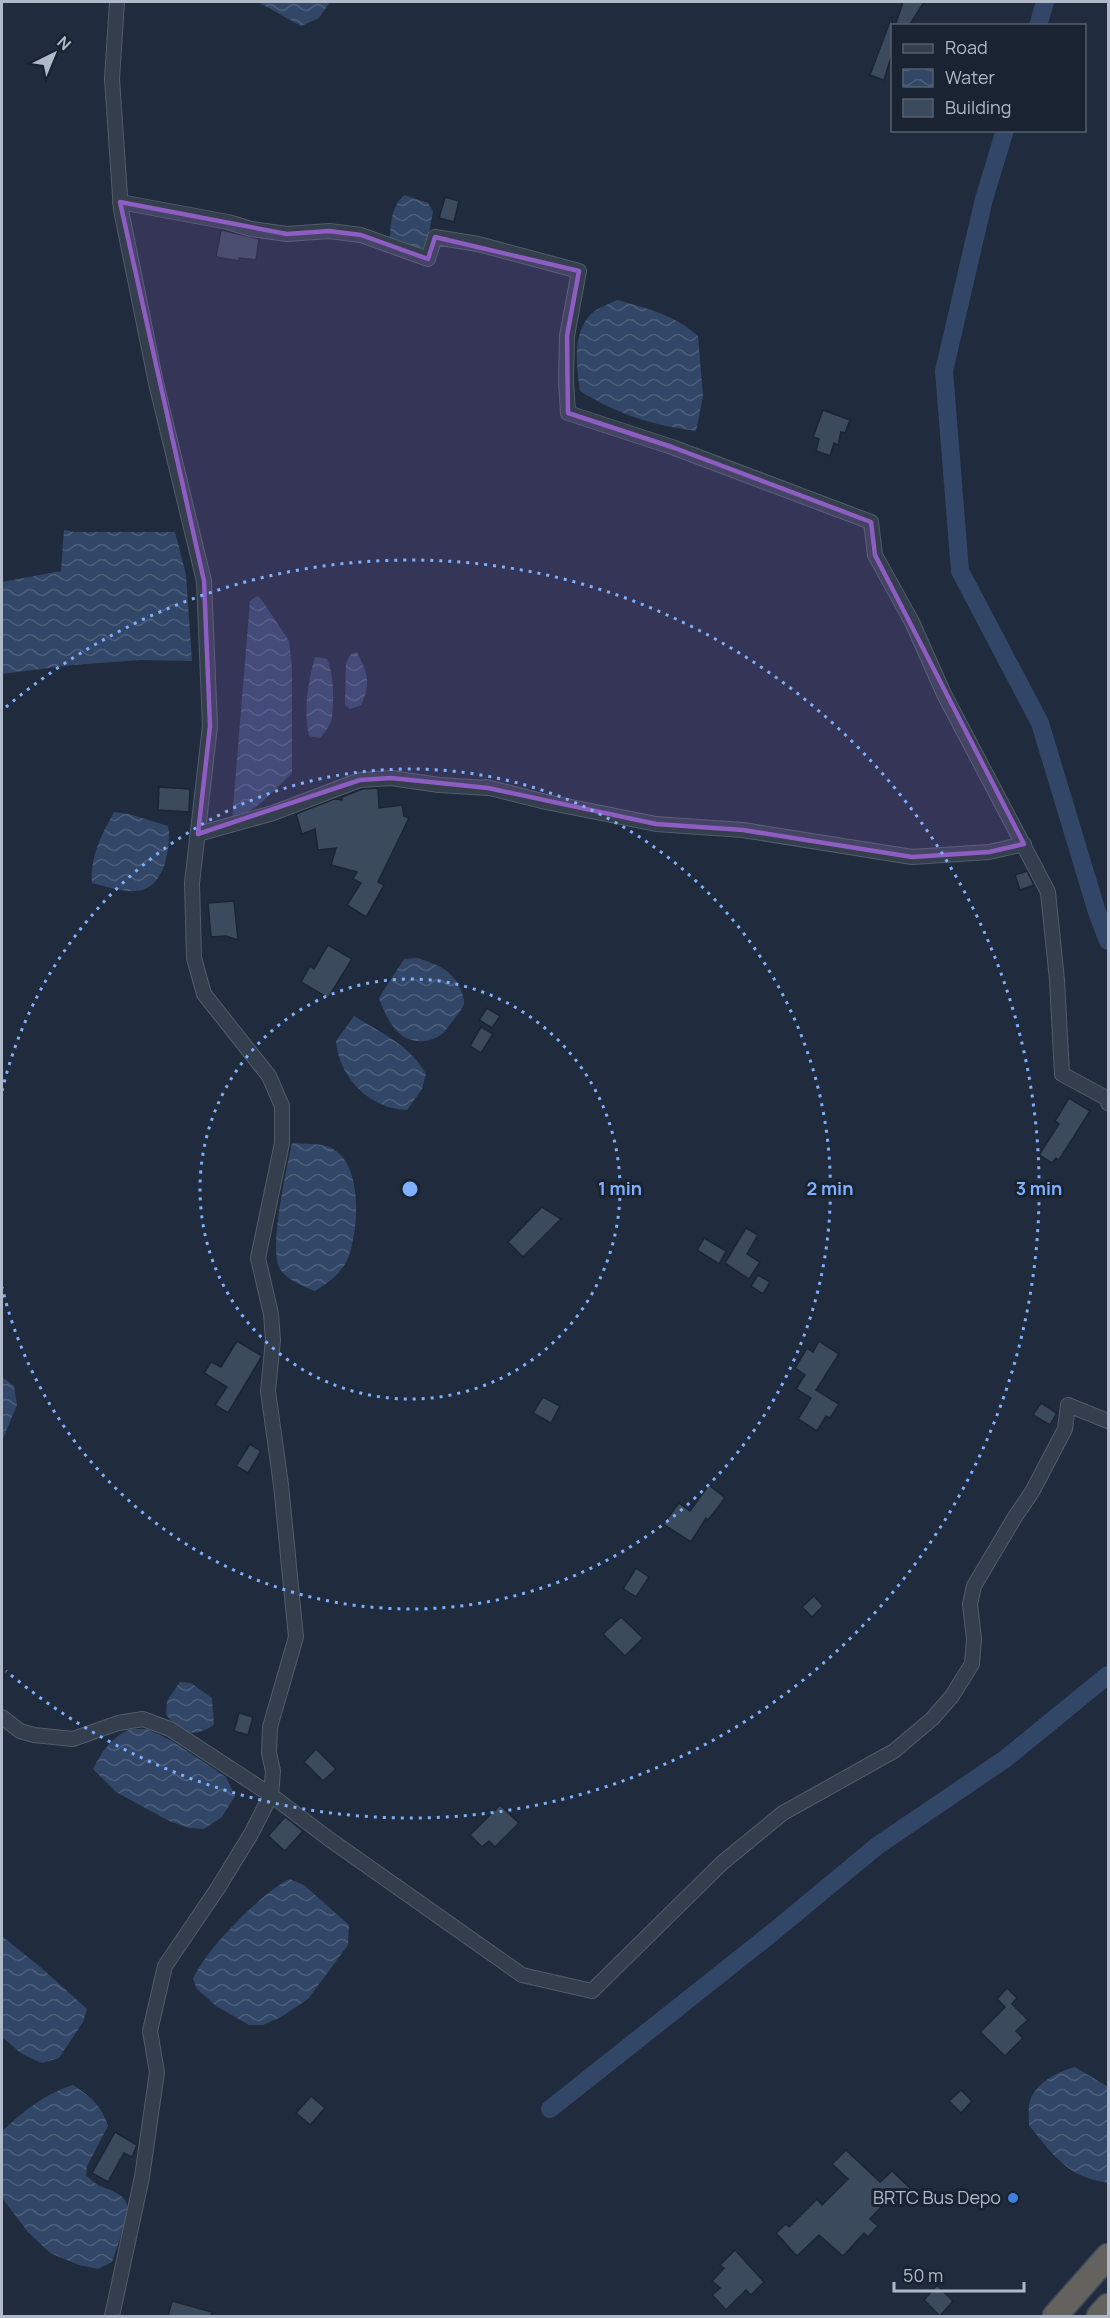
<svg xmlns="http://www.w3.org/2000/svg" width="1110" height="2318" font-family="Manrope,sans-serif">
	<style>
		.water { fill: url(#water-waves) }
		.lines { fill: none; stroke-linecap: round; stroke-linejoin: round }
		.canal { stroke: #324767; stroke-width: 18 }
		.building { fill: #3c4a5d; stroke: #1b2534; stroke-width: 1.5 }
		.minor-casing { stroke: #525c6b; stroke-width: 16 }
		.trunk-casing { stroke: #3f4958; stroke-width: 27 }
		.minor { stroke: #343e4d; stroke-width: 14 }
		.trunk { stroke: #63625f; stroke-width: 24 }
		.marked { fill: #8d5dc2; fill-opacity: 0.2; stroke: #8d5dc2; stroke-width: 4.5; stroke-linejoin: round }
		.ring { fill: none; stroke: #7eb0ff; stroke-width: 3; stroke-dasharray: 3 6 }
		.shop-dot { fill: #3f7fe0; stroke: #192332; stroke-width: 2 }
		.labels { text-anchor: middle; stroke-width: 6; stroke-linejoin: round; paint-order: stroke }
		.poi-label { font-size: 18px; fill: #afb9c9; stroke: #192332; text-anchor: end }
		.centre { fill: #7eb0ff; stroke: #192332; stroke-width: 3 }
		.ring-label { font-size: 18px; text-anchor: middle; font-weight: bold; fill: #7eb0ff; stroke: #192332; stroke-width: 6; stroke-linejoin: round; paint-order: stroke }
	</style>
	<defs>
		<pattern id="water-waves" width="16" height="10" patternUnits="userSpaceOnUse" patternTransform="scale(1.5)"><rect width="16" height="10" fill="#324767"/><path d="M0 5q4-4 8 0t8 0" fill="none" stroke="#4d5f7b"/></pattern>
	</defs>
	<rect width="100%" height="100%" fill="#202c3d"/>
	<g class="water">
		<polygon points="258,2 330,2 319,18 301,26"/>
		<path d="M404,195L428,203L433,211L427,245L421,249L390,239C391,222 391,208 404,195Z"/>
		<path d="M617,300C647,308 675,315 698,336L703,396L696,431C652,425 617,414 580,391C577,365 571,334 592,313C598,308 609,304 617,300Z"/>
		<polygon points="64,530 75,532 175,532 186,575 192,661 141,660 72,665 2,674 2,582 61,571"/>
		<path d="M257,596L261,599L289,641L292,668V773C273,792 257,810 232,820L250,601Z"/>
		<path d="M357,652C368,674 371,683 361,705L350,709L345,705L346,663L351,654Z"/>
		<path d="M315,657L327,659C334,674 334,700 332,717C331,725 325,732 320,738L309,736C303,710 308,683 315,657Z"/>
		<path d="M114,812L129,814L168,826C171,838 168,851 165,863C152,903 124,891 92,883C90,856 102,834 114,812Z"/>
		<path d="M418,958C428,962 443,966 451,975C457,980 465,996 464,1004C462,1010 455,1018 451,1023C446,1031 440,1037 430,1040C400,1047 388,1022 379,998L404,959Z"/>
		<path d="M354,1016C380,1032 411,1046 426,1074L422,1089L407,1110C370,1109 339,1078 336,1041Z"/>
		<path d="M292,1143C303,1144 319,1143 329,1147C364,1161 359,1230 348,1258C342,1273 328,1283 315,1291C303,1286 288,1281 280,1269C268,1250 287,1167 292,1143Z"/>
		<polygon points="2,1377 14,1386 17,1405 2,1441"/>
		<path d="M180,1682L191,1683L212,1698L214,1725C192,1739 182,1733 166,1715L167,1701Z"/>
		<path d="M130,1729H147L172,1741L226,1777L235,1796L222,1817L204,1829L189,1828L169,1821L116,1792L93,1769C103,1750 111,1738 130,1729Z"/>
		<path d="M290,1879L305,1886L349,1925L348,1945L308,1999L281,2017L263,2025H249L216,2006L197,1989L193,1979C204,1951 263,1891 290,1879Z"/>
		<polygon points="2,1936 45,1971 87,2009 83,2022 59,2058 42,2063 22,2054 2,2037"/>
		<path d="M1075,2067L1108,2087V2183C1101,2181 1092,2180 1085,2177C1062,2169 1043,2143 1029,2125C1029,2117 1028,2107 1030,2101C1036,2082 1058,2072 1075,2067Z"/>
		<path d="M73,2085C91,2096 102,2107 108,2126L87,2166L86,2176C90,2178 94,2183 98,2185C112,2192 126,2192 129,2212L112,2262L98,2269L79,2265L50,2253L28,2232L2,2198V2131C24,2111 44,2094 73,2085Z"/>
	</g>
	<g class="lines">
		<g class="canal">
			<polyline points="1038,26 1045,2"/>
			<polyline points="1005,130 984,199 944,371 960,571 1040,723 1097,912 1108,941"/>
			<polyline points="550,2109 772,1933 877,1846 1005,1759 1108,1675"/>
		</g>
	</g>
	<g class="building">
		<polygon points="903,2 924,2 909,26 895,26"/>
		<polygon points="892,16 892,54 884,80 870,75"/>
		<polygon points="445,197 459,201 454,222 439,218"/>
		<polygon points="221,230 259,239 256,260 239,258 239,261 216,257"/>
		<polygon points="823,410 850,420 845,433 841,432 838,445 834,443 830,456 816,451 819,439 813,437"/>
		<polygon points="159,787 190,789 189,812 158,810"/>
		<polygon points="378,788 379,808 402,805 404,816 409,818 378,882 384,885 366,917 347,905 361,883 353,879 357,872 331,865 336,848 318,850 315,829 302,834 296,814 334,799 342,800 342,797 362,789"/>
		<polygon points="1027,871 1034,885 1020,890 1015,875"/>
		<polygon points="234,901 238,940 226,936 211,937 208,903"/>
		<polygon points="328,945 352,959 328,998 301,982 310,966 314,969"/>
		<polygon points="487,1008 500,1016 492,1028 479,1020"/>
		<polygon points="481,1027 493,1034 481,1053 470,1046"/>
		<polygon points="1069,1098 1090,1111 1059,1160 1056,1158 1052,1163 1039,1155 1059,1124 1055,1121"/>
		<polygon points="542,1207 561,1219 523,1257 508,1242"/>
		<polygon points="746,1228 758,1235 747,1254 760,1262 749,1279 725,1263"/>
		<polygon points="704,1238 726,1251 719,1264 697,1250"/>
		<polygon points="758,1275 770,1282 763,1294 751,1286"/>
		<polygon points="237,1341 262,1356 228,1413 215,1405 227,1387 204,1373 211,1362 221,1367"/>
		<polygon points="819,1341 839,1354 816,1390 839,1404 830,1418 826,1416 817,1431 798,1419 811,1398 796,1389 805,1375 795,1368 807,1348 813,1352"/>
		<polygon points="543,1397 560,1406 551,1423 533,1413"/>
		<polygon points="1041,1403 1057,1413 1050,1425 1033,1415"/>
		<polygon points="250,1444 261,1451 248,1473 236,1466"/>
		<polygon points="709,1485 725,1498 708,1520 706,1518 691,1542 663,1524 679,1503 690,1511"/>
		<polygon points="636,1568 649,1577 636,1597 623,1589"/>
		<polygon points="814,1596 823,1606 812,1617 802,1607"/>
		<polygon points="621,1617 643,1638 625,1656 603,1634"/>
		<polygon points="239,1713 253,1717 248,1735 234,1731"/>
		<polygon points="316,1749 336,1769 323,1781 304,1762"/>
		<polygon points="500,1805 519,1823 495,1847 489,1841 482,1847 470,1835"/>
		<polygon points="285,1817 303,1831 285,1851 268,1836"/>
		<polygon points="1007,1988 1017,1998 1012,2004 1028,2020 1016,2031 1023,2038 1005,2056 980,2032 1005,2007 997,1999"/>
		<polygon points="961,2090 972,2101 961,2113 949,2101"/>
		<polygon points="311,2096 325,2108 310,2125 296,2113"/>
		<polygon points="115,2132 137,2145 132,2157 124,2153 108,2182 92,2173"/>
		<polygon points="846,2150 880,2182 892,2171 911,2189 894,2205 888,2200 870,2219 878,2226 868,2237 864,2233 843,2256 819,2235 797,2256 776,2233 786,2224 789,2227 817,2199 822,2205 848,2179 832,2164"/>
		<polygon points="735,2250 764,2282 751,2295 746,2290 726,2310 712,2295 720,2288 712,2281 724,2268 720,2265"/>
		<polygon points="937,2285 953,2301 940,2316 924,2300"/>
		<polygon points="172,2301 212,2312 211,2316 168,2316"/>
	</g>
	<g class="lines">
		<defs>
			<g id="minor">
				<polyline points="117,2 112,79 121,210 156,383 204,581 210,726 192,883 194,958 204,994 269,1076 282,1106 282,1143 258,1258 271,1314 273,1340 268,1391 281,1485 296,1637 270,1727 269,1753 273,1771 271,1795 329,1839 522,1975 592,1991 722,1863 783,1813 894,1751 932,1719 952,1696 972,1664 974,1639 970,1604 974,1586 1015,1517 1032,1492 1065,1429 1068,1405 1108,1421"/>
				<polyline points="120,202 228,222 251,229 287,234 329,231 361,235 428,259 435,237 478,244 579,271 567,336 566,381 568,413 672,447 871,522 875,555 912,622 944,694 1048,892 1057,980 1062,1074 1108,1099 1108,1103"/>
				<polyline points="486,787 546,802 656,824 743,830 912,857 989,852 1024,844"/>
				<polyline points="198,834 273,813 360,780 391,778 439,785 488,788"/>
				<polyline points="2,1717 20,1731 34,1735 73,1739 118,1723 143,1719 170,1729 271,1795 251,1834 218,1888 165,1966 150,2031 157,2072 142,2177 112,2316"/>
			</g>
			<g id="trunk">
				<polyline points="1055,2316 1108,2256"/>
				<polyline points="1099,2316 1108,2306"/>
			</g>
		</defs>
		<use href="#minor" class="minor-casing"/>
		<use href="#trunk" class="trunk-casing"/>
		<use href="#minor" class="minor"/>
		<use href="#trunk" class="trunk"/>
	</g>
	<path class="marked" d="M120,202L287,234L329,231L361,235L428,259L435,237L579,271L567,336L568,413L672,447L871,522L875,555L1024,844L989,852L912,857L743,830L656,824L488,788L391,778L360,780L198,834L210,726L204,581Z"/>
	<g class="ring">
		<circle cx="410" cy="1189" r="210"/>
		<path d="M2 1091A420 420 0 1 1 2 1287"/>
		<path d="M6 707A629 629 0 1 1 6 1671"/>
	</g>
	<circle class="shop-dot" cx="1013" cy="2198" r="6"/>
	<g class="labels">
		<g class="poi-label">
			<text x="1001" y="2204">BRTC Bus Depo</text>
		</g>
	</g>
	<circle cx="410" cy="1189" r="9" class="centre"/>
	<g class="ring-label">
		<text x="620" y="1195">1 min</text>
		<text x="830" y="1195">2 min</text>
		<text x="1039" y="1195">3 min</text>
	</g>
	<rect width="1110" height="2318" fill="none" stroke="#afb9c9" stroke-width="6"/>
	<rect x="891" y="24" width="195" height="108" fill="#192332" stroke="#555f6e" stroke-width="1.5"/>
	<rect x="903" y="44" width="30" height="9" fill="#343e4d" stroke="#555f6e" stroke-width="1.5"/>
	<text x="945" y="54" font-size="18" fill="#afb9c9">Road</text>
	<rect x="903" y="69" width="30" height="18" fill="url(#water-waves)" stroke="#555f6e" stroke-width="1.5"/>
	<text x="945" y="84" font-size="18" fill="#afb9c9">Water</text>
	<rect x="903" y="99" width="30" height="18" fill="#3c4a5d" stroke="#555f6e" stroke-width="1.5"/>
	<text x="945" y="114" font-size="18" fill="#afb9c9">Building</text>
	<g transform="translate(54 54) rotate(43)" stroke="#192332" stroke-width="4.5" paint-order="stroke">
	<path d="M0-4.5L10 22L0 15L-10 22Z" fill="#afb9c9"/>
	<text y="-9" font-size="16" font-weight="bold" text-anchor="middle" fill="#afb9c9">N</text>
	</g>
	<path d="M894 2282v9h130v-9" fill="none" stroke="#afb9c9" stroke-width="3"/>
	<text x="903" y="2282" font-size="18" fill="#afb9c9" stroke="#192332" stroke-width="4.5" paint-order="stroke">50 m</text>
</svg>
